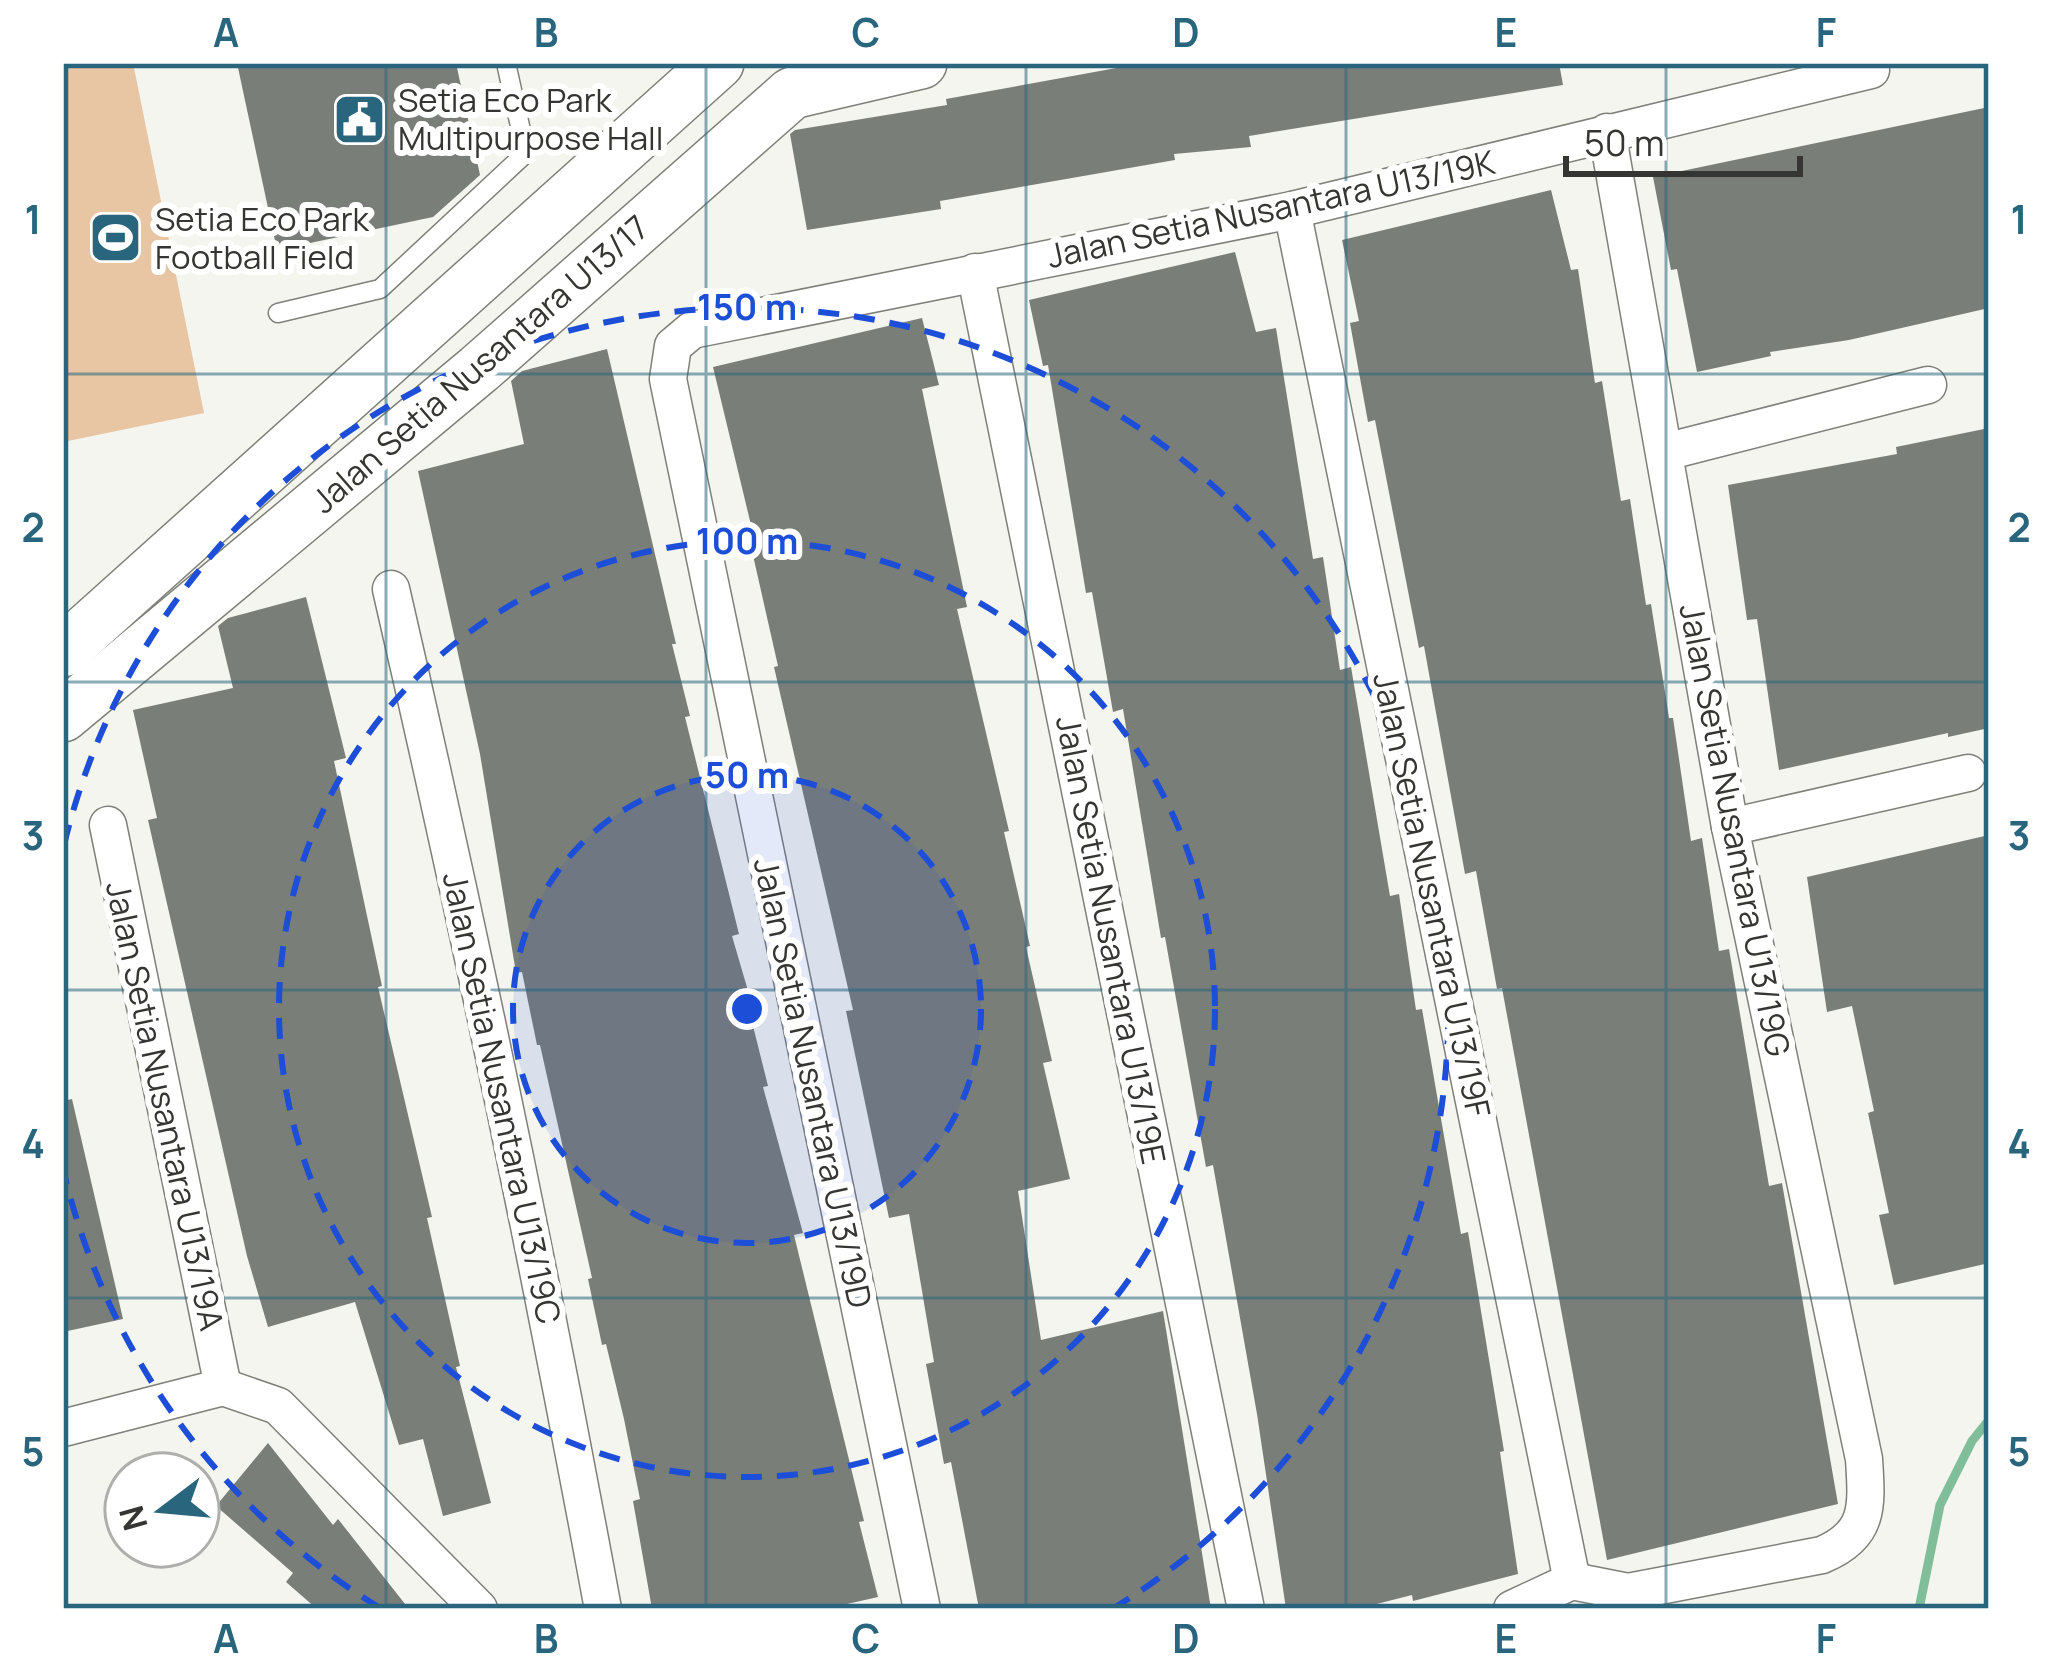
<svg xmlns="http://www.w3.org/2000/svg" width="2052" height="1672" font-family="Manrope,sans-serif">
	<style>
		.green { fill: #e8c5a3 }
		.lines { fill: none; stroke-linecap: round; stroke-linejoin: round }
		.stream { stroke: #80bd99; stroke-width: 9 }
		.building { fill: #7a7e78 }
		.lane-casing { stroke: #7f8079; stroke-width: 21 }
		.street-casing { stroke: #7f8079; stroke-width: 39 }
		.secondary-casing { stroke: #7f8079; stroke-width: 54 }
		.lane { stroke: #fff; stroke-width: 18 }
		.street { stroke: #fff; stroke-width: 36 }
		.secondary { stroke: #fff; stroke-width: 51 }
		.grid { fill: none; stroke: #29667d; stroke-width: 3; stroke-opacity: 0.55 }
		.ring { fill: none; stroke: #1d4ed8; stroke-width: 6; stroke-dasharray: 21 15 }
		.labels { text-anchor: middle; stroke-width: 12; stroke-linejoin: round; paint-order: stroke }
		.poi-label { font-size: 33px; fill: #353633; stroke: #fff; text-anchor: start }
		.street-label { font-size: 33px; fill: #353633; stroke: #fff }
		.centre { fill: #1d4ed8; stroke: #fff; stroke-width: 6 }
		.ring-label { font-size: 36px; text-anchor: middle; font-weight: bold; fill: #1d4ed8; stroke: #fff; stroke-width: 12; stroke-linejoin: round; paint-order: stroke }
		.neatline { fill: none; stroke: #29667d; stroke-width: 4.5 }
		.grid-label { font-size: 39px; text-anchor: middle; font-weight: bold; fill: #29667d }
	</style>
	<rect width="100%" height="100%" fill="#f4f5ee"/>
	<polygon class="green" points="63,63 133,63 204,413 63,442"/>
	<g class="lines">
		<polyline class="stream" points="1919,1609 1940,1505 1972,1441 1989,1420"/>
	</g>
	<g class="building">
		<polygon points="237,63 456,63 480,175 433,217 277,250"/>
		<polygon points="1144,63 1559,63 1563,85 1249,136 1251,147 1174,154 1175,160 940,201 941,209 807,230 790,134 795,130 947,105 946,99"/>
		<polygon points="1989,107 1989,308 1849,340 1770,352 1771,356 1697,372 1677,269 1671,270 1653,177"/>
		<polygon points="1551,190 1571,270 1578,269 1595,383 1602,381 1621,501 1630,499 1646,605 1651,604 1669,718 1673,718 1691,841 1702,838 1719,951 1729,949 1769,1186 1782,1183 1838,1504 1607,1560 1502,988 1497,989 1476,871 1465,874 1424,646 1419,648 1375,420 1368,422 1350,323 1359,321 1342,240"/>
		<polygon points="1235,252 1256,332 1276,328 1313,559 1323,557 1340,670 1351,667 1390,896 1399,894 1416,1010 1422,1009 1461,1234 1468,1232 1504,1451 1500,1452 1518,1574 1413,1601 1412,1595 1357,1609 1286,1609 1257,1414 1213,1165 1206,1167 1165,937 1161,938 1123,709 1113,712 1092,592 1086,593 1048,365 1043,366 1029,300"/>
		<polygon points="922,318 939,385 922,389 967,607 957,609 1009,831 1004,832 1030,946 1026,947 1052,1061 1043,1063 1070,1179 1018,1191 1041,1340 1163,1311 1211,1609 979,1609 951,1462 944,1464 926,1364 934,1362 909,1214 889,1218 846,1011 853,1010 774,667 778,666 752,551 757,550 713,367"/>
		<polygon points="607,349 676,644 672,644 690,716 685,717 739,934 732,936 751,1001 747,1002 768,1086 763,1087 803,1233 794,1235 864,1521 859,1522 878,1597 825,1609 652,1609 633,1501 640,1499 624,1419 606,1344 602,1345 588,1279 592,1278 540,1045 537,1045 522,972 516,973 480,754 418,471 524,444 511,381 522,371"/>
		<polygon points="1989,428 1989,728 1948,737 1948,733 1779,770 1757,619 1747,620 1728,485 1897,454 1896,447"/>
		<polygon points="306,597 346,758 334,761 382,986 378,987 432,1217 427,1218 460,1366 456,1367 491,1503 443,1516 423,1439 399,1445 355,1302 268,1327 247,1256 148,820 157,818 133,710 233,688 218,626 228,618"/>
		<polygon points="1989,835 1989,1263 1894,1285 1879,1215 1889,1213 1868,1113 1874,1111 1852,1006 1827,1012 1807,877"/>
		<polygon points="72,1099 123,1319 63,1332 63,1101"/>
		<polygon points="268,1443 333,1525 338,1519 409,1609 317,1609 286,1582 293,1573 216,1506"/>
	</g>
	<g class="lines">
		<defs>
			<polyline id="lane" points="278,313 380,289 526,153 506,63"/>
			<g id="street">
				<polyline points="1292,210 1572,1581"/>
				<polyline points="975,272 1246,1609"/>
				<polyline points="1665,452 1928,385"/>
				<path d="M391,589C469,927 540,1267 603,1609"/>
				<polyline points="108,825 223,1387"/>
				<polyline points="1730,827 1968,773"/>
				<polyline points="63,1428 223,1387 278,1406 479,1609"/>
				<polyline points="922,1609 668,379 673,346 692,330 1292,210 1871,70"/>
				<path d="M1512,1609L1572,1581L1628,1592L1822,1555C1870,1535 1867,1506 1864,1459L1730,827L1607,132"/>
			</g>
			<g id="secondary">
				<polyline points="63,651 718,63"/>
				<polyline points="63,716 479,369 792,93 921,63"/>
			</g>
		</defs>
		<use href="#lane" class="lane-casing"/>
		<use href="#street" class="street-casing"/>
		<use href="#secondary" class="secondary-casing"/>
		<use href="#lane" class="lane"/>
		<use href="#street" class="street"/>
		<use href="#secondary" class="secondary"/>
	</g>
	<path class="grid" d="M386,63V1609M706,63V1609M1026,63V1609M1346,63V1609M1666,63V1609M63,374H1989M63,682H1989M63,990H1989M63,1298H1989"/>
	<circle cx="747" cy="1009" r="234" fill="#1d4ed8" fill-opacity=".12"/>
	<g class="ring">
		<circle cx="747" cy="1009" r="234"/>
		<circle cx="747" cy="1009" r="468"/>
		<path d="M380 1608A702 702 0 0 1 64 1173M64 845A702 702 0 1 1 1114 1608"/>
	</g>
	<defs>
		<symbol id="civic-square" viewBox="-11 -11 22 22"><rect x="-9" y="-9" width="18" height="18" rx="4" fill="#29667d" stroke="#fff"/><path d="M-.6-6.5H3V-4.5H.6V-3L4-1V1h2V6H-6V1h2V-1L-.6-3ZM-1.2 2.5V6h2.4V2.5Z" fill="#fff"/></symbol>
		<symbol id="stadium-square" viewBox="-11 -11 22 22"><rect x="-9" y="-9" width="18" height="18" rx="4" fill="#29667d" stroke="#fff"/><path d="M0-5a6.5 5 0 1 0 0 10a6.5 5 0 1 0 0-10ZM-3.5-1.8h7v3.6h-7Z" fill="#fff"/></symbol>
	</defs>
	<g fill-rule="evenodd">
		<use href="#civic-square" x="330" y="90" width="59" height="59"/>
		<use href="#stadium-square" x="86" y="208" width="59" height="59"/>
	</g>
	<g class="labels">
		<g class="poi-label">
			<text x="398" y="112">Setia Eco Park<tspan x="398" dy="38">Multipurpose Hall</tspan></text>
			<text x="155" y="231">Setia Eco Park<tspan x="155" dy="38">Football Field</tspan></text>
		</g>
		<g class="street-label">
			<text transform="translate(1271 209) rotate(-12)" y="12">Jalan Setia Nusantara U13/19K</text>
			<text transform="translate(480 364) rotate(-41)" y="12">Jalan Setia Nusantara U13/17</text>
			<text transform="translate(1735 830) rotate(79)" y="12">Jalan Setia Nusantara U13/19G</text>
			<text transform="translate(1432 895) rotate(78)" y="12">Jalan Setia Nusantara U13/19F</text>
			<text transform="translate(1111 940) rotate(79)" y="12">Jalan Setia Nusantara U13/19E</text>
			<text transform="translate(813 1083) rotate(78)" y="12">Jalan Setia Nusantara U13/19D</text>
			<text transform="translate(502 1098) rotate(78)" y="12">Jalan Setia Nusantara U13/19C</text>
			<text transform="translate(165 1106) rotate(78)" y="12">Jalan Setia Nusantara U13/19A</text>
		</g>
	</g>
	<circle cx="747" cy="1009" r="18" class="centre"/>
	<g class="ring-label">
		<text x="747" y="320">150 m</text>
		<text x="747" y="554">100 m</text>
		<text x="747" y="788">50 m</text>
	</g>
	<rect width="2052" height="1672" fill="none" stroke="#ffffff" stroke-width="132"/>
	<g transform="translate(162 1510) rotate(254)"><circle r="57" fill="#ffffff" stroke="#aeafad" stroke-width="3"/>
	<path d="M0-9L21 45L0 30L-21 45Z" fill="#29667d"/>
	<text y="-18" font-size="33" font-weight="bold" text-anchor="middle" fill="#353633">N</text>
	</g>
	<path d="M1566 156v18h234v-18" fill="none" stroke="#353633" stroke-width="6"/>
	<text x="1584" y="156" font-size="36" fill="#353633" stroke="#ffffff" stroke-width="9" paint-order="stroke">50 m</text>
	<rect x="66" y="66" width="1920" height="1540" class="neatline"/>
	<g class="grid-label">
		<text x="226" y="47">A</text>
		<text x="546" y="47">B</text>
		<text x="866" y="47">C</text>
		<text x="1186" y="47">D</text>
		<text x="1506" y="47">E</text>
		<text x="1826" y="47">F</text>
		<text x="33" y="234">1</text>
		<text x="2019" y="234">1</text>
		<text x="33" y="542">2</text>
		<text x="2019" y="542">2</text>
		<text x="33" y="850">3</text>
		<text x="2019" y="850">3</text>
		<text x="33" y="1158">4</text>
		<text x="2019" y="1158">4</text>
		<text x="33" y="1466">5</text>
		<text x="2019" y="1466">5</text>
		<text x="226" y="1653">A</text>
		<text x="546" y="1653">B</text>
		<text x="866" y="1653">C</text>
		<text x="1186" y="1653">D</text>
		<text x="1506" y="1653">E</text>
		<text x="1826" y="1653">F</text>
	</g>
</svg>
